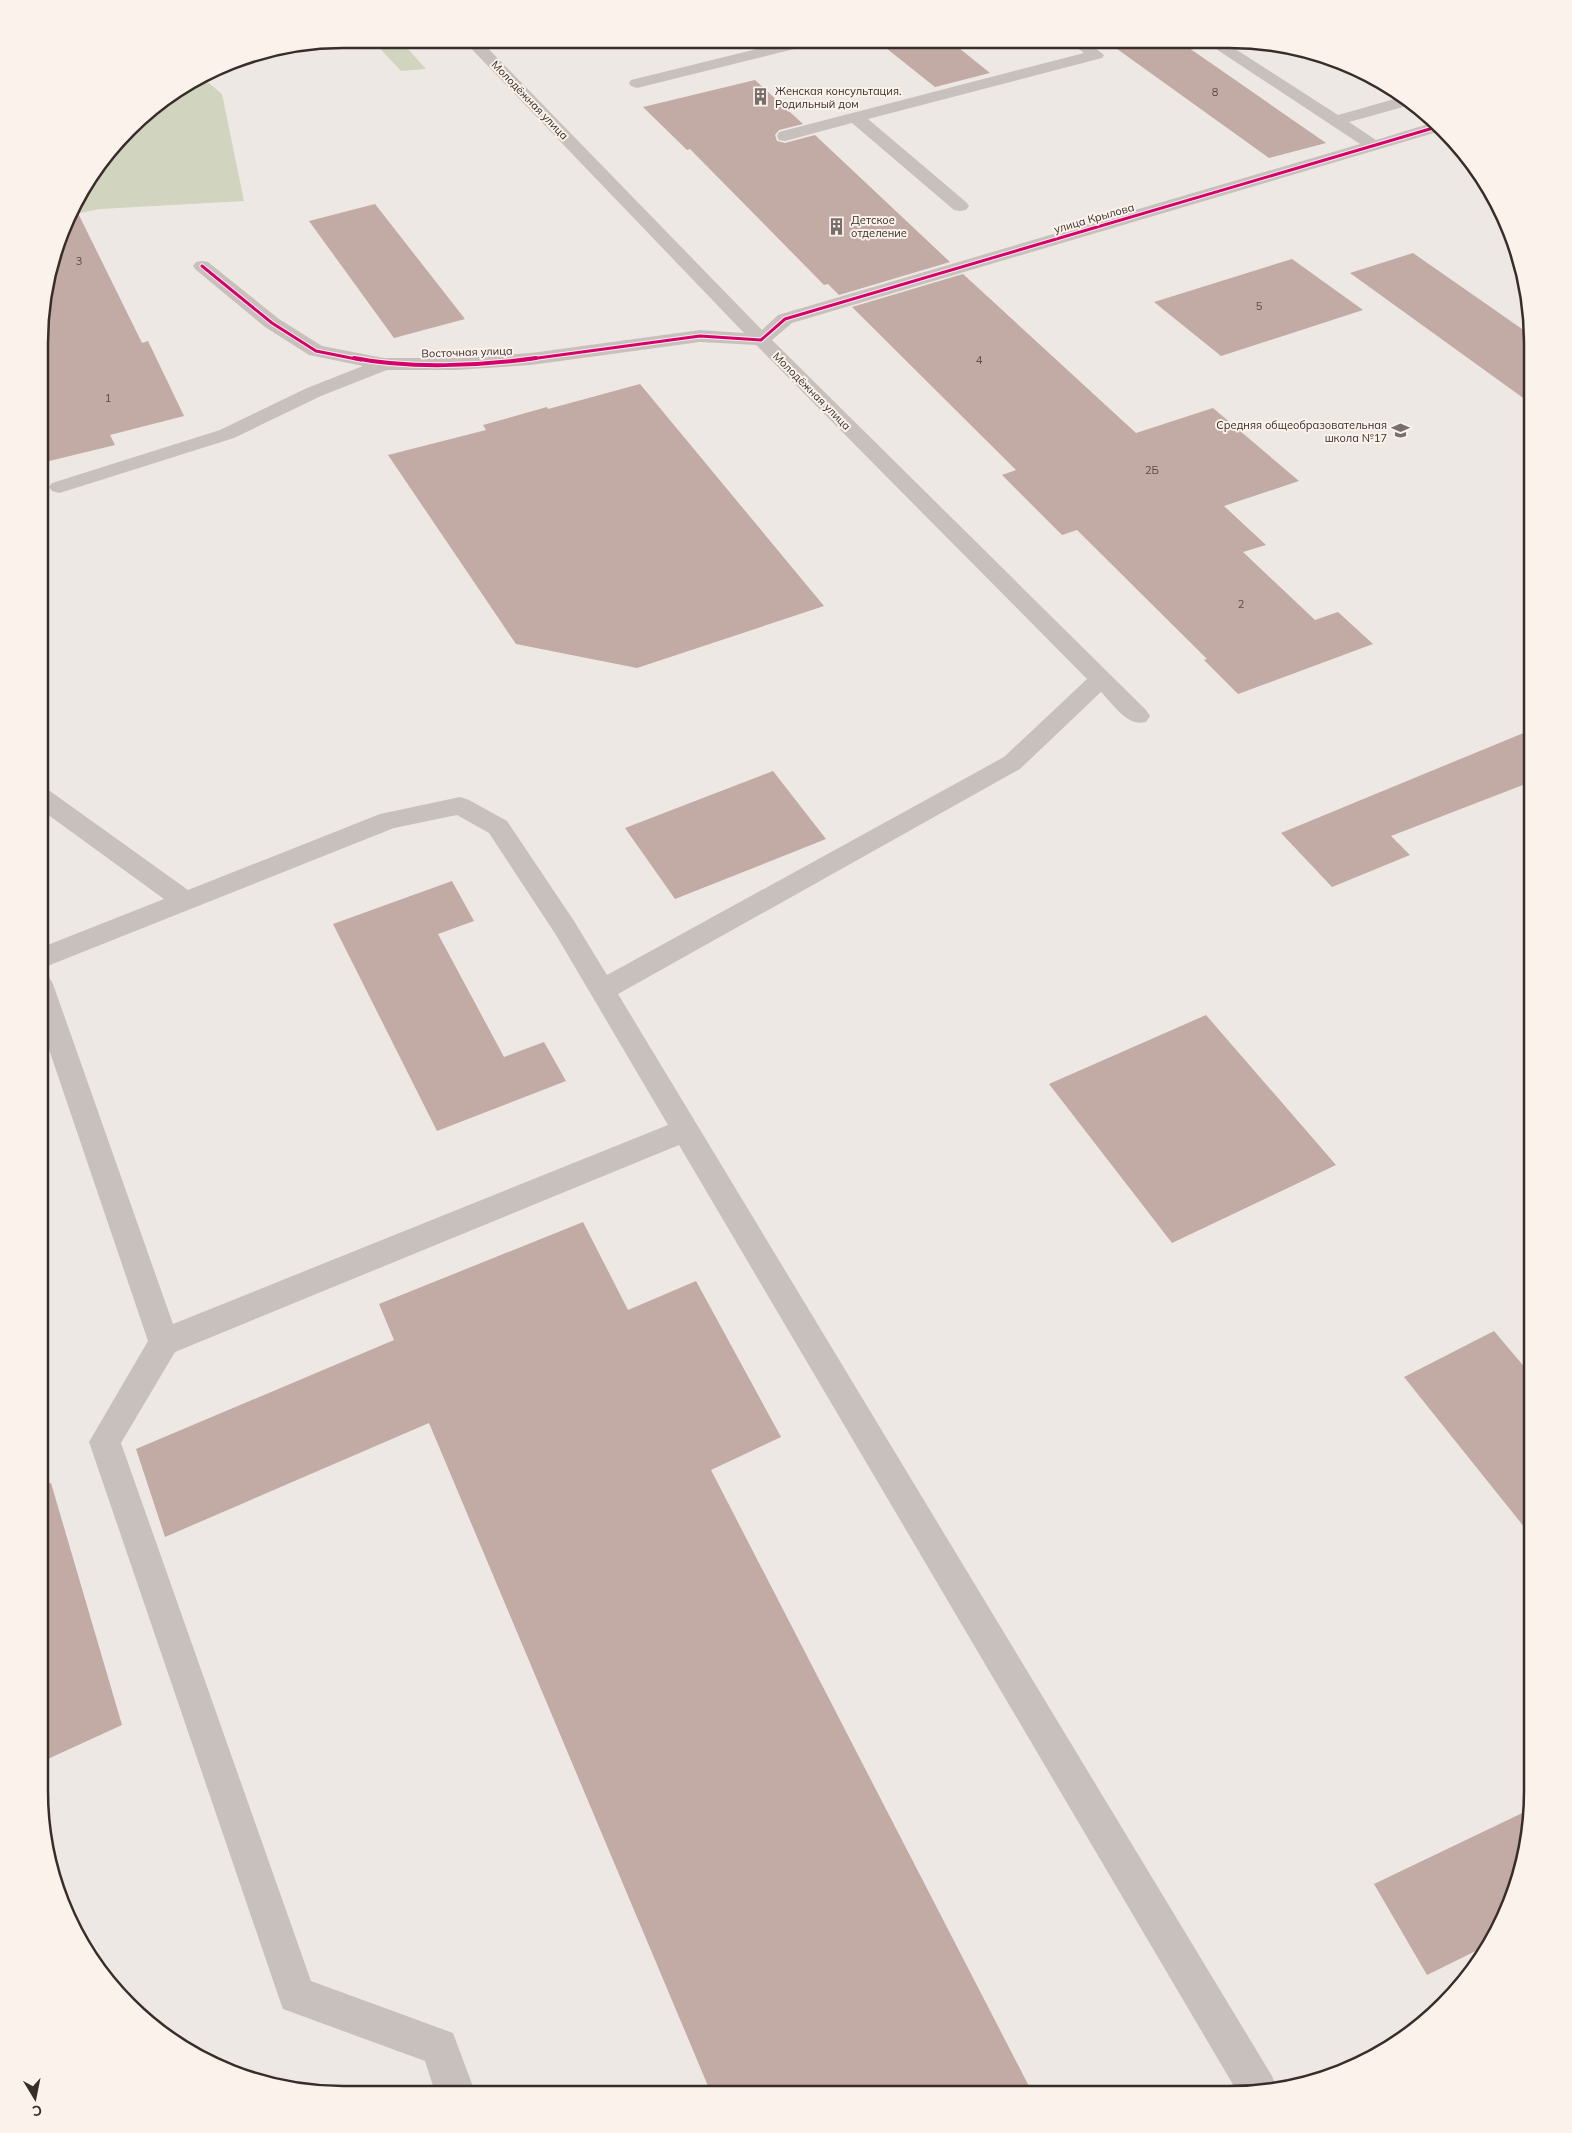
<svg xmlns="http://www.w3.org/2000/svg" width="1572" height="2133" font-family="Mulish,sans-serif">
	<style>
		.green { fill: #d1d4be }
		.building { fill: #c2aaa5 }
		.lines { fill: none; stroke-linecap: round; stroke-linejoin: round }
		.minor { fill: #c8c0bc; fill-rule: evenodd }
		.cycleway-far1-casing { stroke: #faf2eb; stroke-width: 5 }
		.cycleway-casing { stroke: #faf2eb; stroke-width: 6 }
		.cycleway-far1 { stroke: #d6006c; stroke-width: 3 }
		.cycleway { stroke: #d6006c; stroke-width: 4 }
		.labels { text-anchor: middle; stroke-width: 4; stroke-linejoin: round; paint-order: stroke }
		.far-poi-label { font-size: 11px; fill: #392d2a; stroke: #faf2eb; text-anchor: start }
		.number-label { font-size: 11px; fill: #5b4c49 }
		.far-street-label { font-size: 11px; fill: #392d2a; stroke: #faf2eb }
		.rim { fill: none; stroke: #392d2a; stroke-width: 2.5 }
	</style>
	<rect width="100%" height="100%" fill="#eee8e4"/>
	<g class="green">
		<polygon points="371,39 399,39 426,69 401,71"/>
		<polygon points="204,79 222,94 244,201 100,209 71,215 79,191 143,114"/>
	</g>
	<g class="building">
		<polygon points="876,40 949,40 990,73 935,87"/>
		<polygon points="1106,41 1179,41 1326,143 1269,158"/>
		<polygon points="755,80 803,124 779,130 775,135 777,141 785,143 815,135 950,262 839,295 828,284 824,285 690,149 687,150 643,107"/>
		<polygon points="375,204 465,319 394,338 309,221"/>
		<polygon points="74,205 142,343 148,341 184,416 110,435 115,445 41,463 41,303"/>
		<polygon points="1413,253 1532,336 1533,405 1350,273"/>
		<polygon points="1292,259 1363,310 1221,356 1154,302"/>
		<polygon points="963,274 1136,433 1213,408 1299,481 1224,506 1266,545 1243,552 1315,620 1338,612 1373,644 1238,694 1204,660 1207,659 1077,530 1062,535 1002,475 1016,470 852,307"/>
		<polygon points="640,384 824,606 637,668 516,644 388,455 486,430 483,425 547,407 548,409"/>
		<polygon points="1533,729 1533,781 1391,836 1410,855 1332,887 1281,833"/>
		<polygon points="773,771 826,839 675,899 625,828"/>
		<polygon points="452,881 474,921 438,934 504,1057 544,1042 566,1081 437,1131 333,924"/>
		<polygon points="1206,1015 1336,1165 1172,1243 1049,1084"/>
		<polygon points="583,1222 628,1310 696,1281 781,1437 711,1470 1033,2094 711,2093 429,1423 165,1537 136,1449 394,1340 379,1304"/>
		<polygon points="1494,1331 1533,1377 1533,1538 1404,1377"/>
		<polygon points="51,1483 122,1725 39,1763 39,1485"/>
		<polygon points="1533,1808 1517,1888 1490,1944 1427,1975 1374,1884"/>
	</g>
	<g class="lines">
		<g class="minor">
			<path d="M462,39H479L762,330L778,315L1360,144L1204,41H1223L1338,115L1405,96L1414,104L1349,122L1376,140L1435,122L1444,130L792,323L772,340L1146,710L1150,716L1146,722C1127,727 1114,705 1101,692L1020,769L618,994L1272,2076L1277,2088L1238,2093L679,1145L175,1352L121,1443L311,1981L453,2033L475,2092H435L425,2061L283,2009L278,1995L89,1442L148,1341L40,1023V974L49,977L53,984L173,1324L668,1125L556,935L489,833L457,815L394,828L40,969V948L164,899L40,809L41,789L50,791L188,890L380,814L460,797L469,800L507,821L574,921L607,975L1004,757L1087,679L756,345L700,342L531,365L456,370H387L321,396L234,438L66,491L59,493L52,491L49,487L52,483L220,430L307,388L363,366L309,355L265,327L196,270L193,266L196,262L202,261L208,262L279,319L322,346L384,358H456L531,353L700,330L744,333Z"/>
			<polygon points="793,40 820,40 818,43 637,88 631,86 629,83 631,80"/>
			<polygon points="1069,41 1087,41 1104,55 1102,58 868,119 966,202 969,206 966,210 960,211 954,210 852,123 785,141 779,140 777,136 779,132 1084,53"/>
		</g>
		<defs>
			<g id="cycleway-far1">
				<polyline points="202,266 272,323 316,351 361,360"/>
				<polyline points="523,360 700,336 761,340 785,319 1440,126"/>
			</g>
			<path id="cycleway" d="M354,358C409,369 480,366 536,358"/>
		</defs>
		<use href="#cycleway-far1" class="cycleway-far1-casing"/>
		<use href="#cycleway" class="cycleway-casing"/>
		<use href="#cycleway-far1" class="cycleway-far1"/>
		<use href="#cycleway" class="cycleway"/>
	</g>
	<defs>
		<symbol id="building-bare" viewBox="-9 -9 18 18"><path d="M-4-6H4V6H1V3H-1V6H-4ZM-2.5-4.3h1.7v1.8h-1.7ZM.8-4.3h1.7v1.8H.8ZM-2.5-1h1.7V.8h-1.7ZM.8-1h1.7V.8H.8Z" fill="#786e6b" stroke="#faf2eb" stroke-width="2.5" paint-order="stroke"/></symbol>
		<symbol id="school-bare" viewBox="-9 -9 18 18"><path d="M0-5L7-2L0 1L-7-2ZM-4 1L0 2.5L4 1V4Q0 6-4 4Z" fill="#786e6b" stroke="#faf2eb" stroke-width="2.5" paint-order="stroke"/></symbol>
	</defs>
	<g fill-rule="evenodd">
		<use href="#building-bare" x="748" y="84" width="25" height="25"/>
		<use href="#building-bare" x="824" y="214" width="25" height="25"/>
		<use href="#school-bare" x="1388" y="418" width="25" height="25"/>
	</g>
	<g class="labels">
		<g class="far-poi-label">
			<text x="775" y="95">Женская консультация.<tspan x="775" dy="13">Родильный дом</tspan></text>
			<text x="851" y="224">Детское<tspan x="851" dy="13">отделение</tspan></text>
			<text x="1387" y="429" text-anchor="end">Средняя общеобразовательная<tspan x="1387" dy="13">школа №17</tspan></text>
		</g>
		<g class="number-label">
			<text x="1215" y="96">8</text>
			<text x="79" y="265">3</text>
			<text x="1259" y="310">5</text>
			<text x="979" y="364">4</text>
			<text x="108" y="402">1</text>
			<text x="1152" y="474">2Б</text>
			<text x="1241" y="608">2</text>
		</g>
		<g class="far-street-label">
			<text transform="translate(530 100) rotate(46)" y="4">Молодёжная улица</text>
			<text transform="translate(1094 218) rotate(-16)" y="4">улица Крылова</text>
			<text transform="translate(467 352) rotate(-2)" y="4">Восточная улица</text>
			<text transform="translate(812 391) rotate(45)" y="4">Молодёжная улица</text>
		</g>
	</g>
	<path d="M0 0H1572V2133H0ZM343 48H1229A295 295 0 0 1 1524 343V1791A295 295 0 0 1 1229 2086H343A295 295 0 0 1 48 1791V343A295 295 0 0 1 343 48Z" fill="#faf2eb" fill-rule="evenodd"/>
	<path class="rim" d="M343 48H1229A295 295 0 0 1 1524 343V1791A295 295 0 0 1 1229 2086H343A295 295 0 0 1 48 1791V343A295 295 0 0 1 343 48Z"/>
	<g transform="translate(35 2098) rotate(170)" stroke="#faf2eb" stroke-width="4" paint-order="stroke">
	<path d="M0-4L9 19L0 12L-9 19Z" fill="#392d2a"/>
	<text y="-8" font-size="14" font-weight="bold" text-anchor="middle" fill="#392d2a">С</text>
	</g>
</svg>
